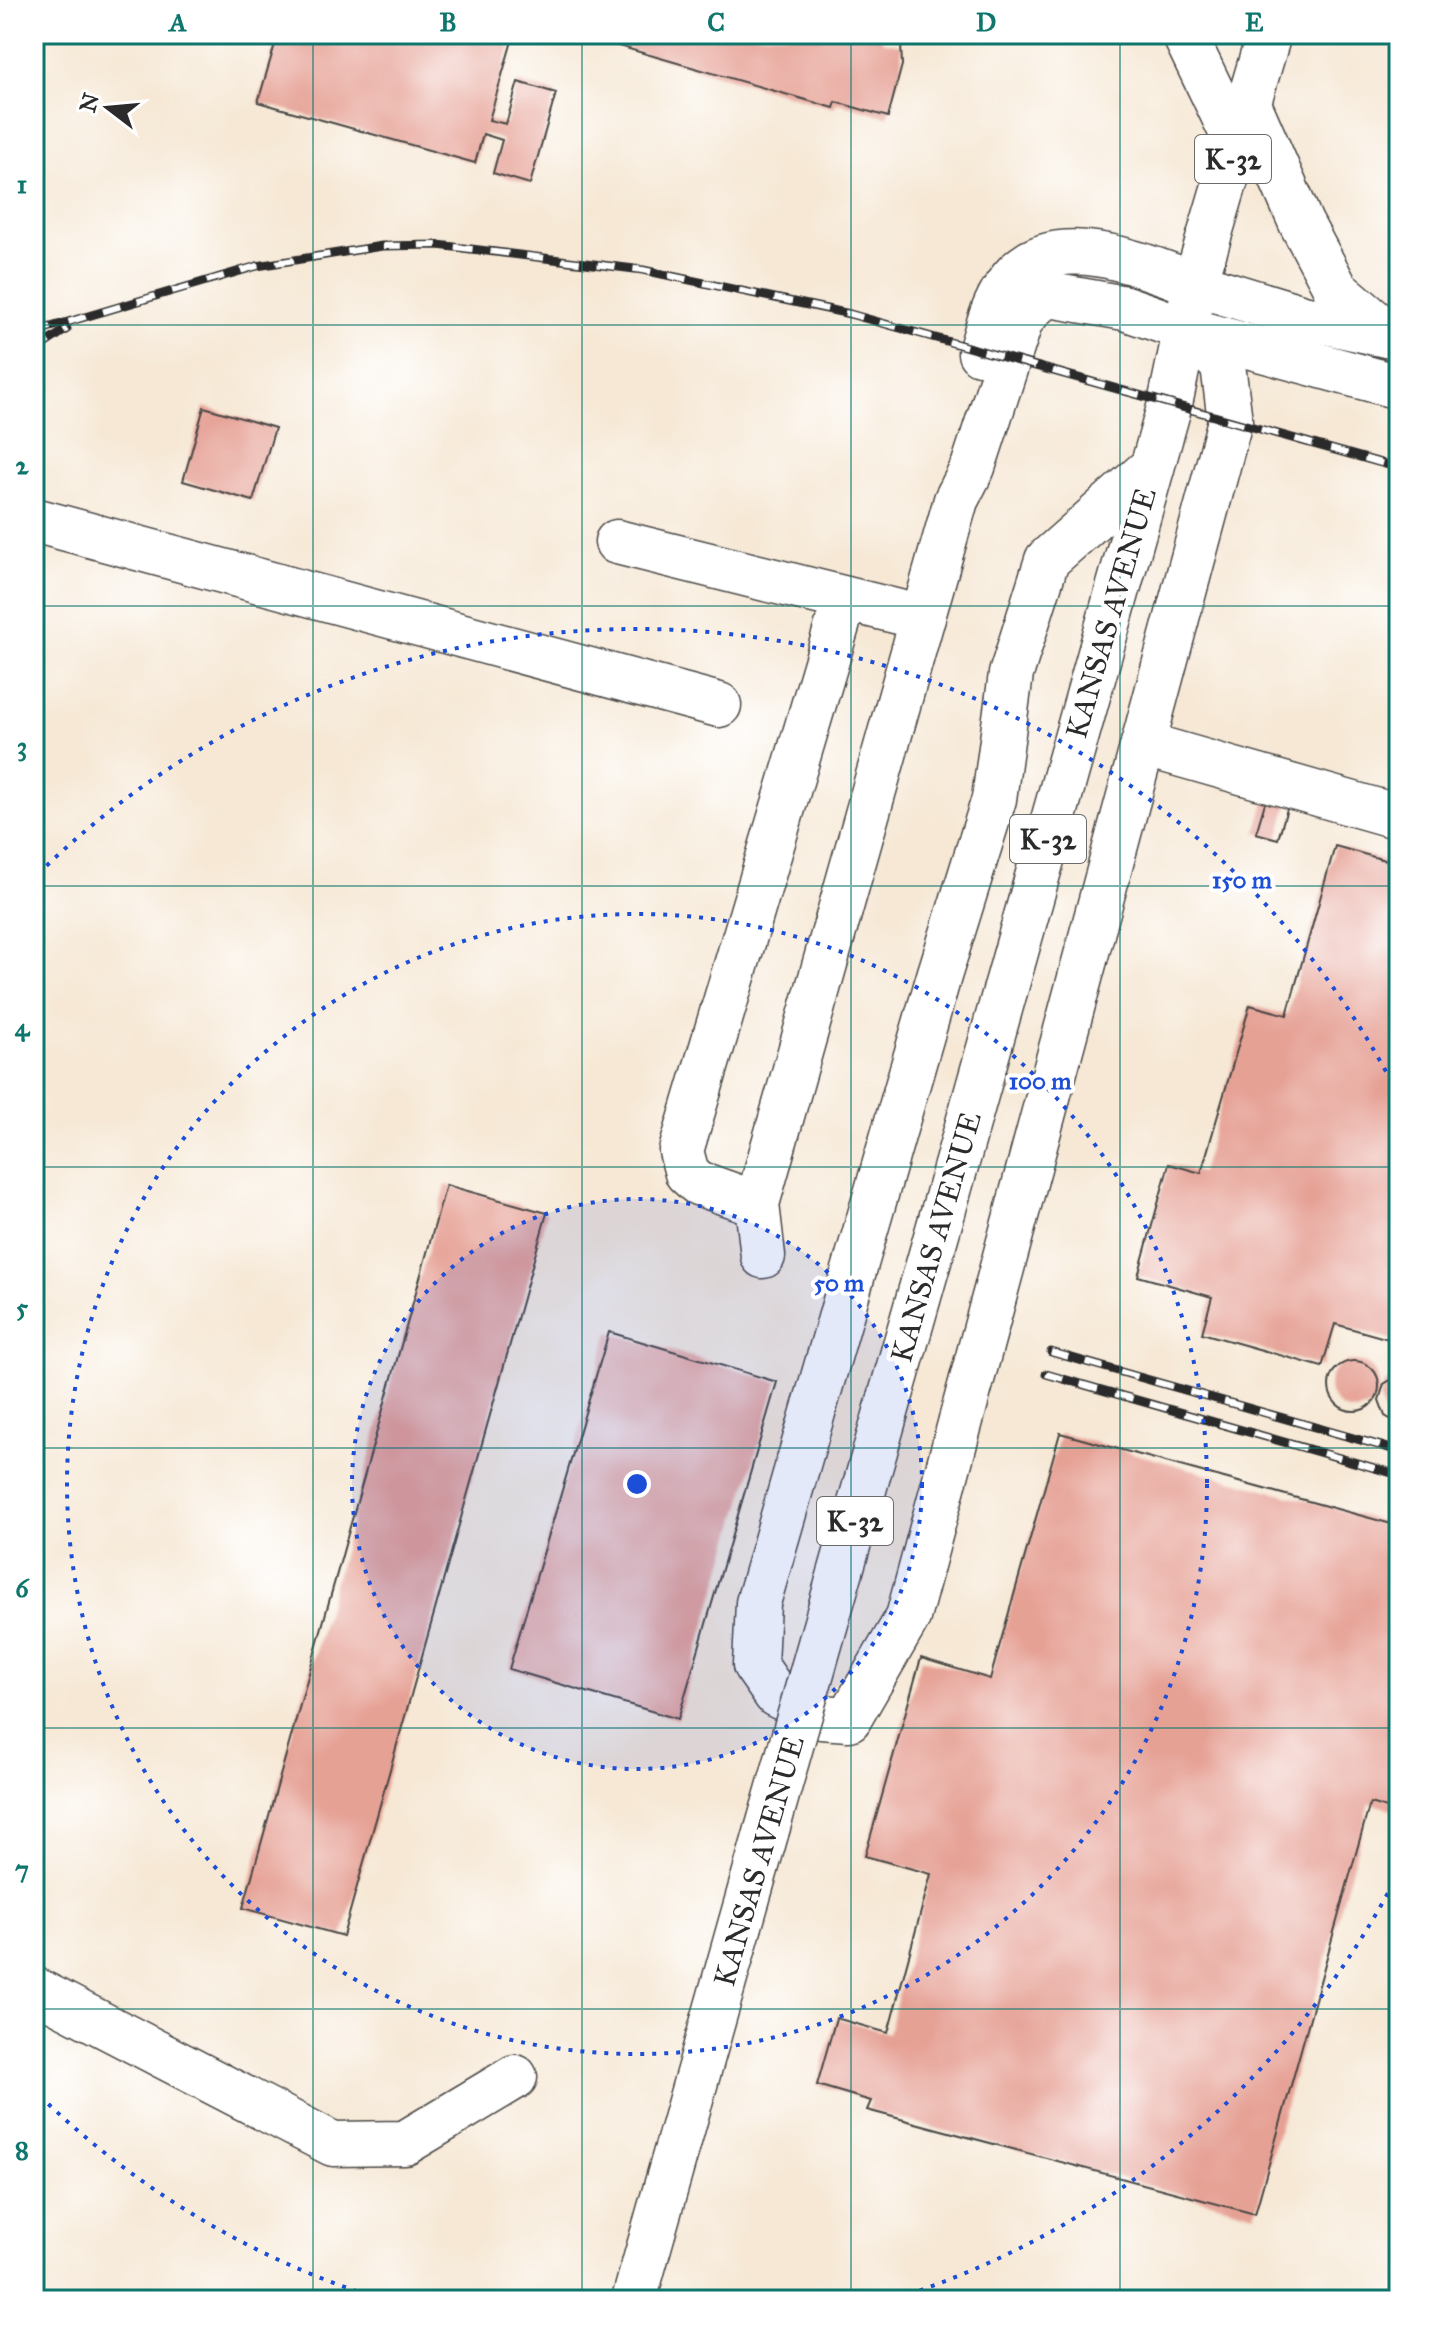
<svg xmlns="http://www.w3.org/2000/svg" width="1433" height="2334" font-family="'IM FELL Great Primer',serif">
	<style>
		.building { fill: #e6a195 }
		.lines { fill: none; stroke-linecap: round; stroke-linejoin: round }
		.minor-casing { stroke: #494744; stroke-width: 47 }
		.major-casing { stroke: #494744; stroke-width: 47 }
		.highway-casing { stroke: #494744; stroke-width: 47 }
		.minor { stroke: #fff; stroke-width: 44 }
		.major { stroke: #fff; stroke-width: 44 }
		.highway { stroke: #fff; stroke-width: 44 }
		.rail-casing { stroke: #2b2b2b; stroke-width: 9 }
		.rail { stroke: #fff; stroke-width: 6; stroke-dasharray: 18; stroke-linecap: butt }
		.major-bridge-casing { stroke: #494744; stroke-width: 47; stroke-linecap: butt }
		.major-bridge { stroke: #fff; stroke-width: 44 }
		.grid { fill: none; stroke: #0f766e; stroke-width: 2; stroke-opacity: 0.55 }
		.ring { fill: none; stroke: #1d4ed8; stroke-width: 4; stroke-dasharray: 4 8 }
		.labels { text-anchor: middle; stroke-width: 8; stroke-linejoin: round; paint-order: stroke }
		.shield { fill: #fff; stroke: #6b6b6b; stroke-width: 2 }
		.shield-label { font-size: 28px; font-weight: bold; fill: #2b2b2b }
		.street-label { font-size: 30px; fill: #2b2b2b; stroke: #fff }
		.centre { fill: #1d4ed8; stroke: #fff; stroke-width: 4 }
		.ring-label { font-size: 24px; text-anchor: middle; font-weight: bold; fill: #1d4ed8; stroke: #fff; stroke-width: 8; stroke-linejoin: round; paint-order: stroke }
		.neatline { fill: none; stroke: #0f766e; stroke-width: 3 }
		.grid-label { font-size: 26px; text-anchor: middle; font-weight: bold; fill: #0f766e }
	</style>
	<rect width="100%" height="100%" fill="#fff"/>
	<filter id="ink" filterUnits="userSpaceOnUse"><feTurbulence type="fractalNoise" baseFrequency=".0125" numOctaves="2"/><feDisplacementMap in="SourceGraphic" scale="16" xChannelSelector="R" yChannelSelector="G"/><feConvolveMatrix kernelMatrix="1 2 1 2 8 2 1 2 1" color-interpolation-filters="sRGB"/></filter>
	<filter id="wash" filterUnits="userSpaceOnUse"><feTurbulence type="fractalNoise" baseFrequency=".006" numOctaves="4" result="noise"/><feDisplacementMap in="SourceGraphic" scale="32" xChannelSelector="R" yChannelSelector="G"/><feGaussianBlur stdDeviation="1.8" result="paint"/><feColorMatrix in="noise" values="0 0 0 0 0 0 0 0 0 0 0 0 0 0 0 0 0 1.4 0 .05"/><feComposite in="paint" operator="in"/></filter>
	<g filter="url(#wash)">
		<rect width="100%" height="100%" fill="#f6e8d5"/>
		<g id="blocks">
			<g class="building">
				<polygon points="278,34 514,34 489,120 506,124 518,82 556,93 530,184 493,173 502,140 483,134 475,163 258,102"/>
				<polygon points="577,34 883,34 882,41 901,45 902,65 888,117 836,102 834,108"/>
				<polygon points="204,407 275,428 253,501 183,481"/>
				<polygon points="1267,796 1289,802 1278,839 1256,833"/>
				<polygon points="1335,846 1399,864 1399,1342 1335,1324 1322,1367 1202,1333 1212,1297 1138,1276 1169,1164 1201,1173 1250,1005 1287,1015"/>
				<polygon points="446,1185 547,1213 343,1936 243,1908"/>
				<polygon points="609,1332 777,1382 678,1719 509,1669"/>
				<circle cx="1354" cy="1386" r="25"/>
				<polygon points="1399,1375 1399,1424 1385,1416 1379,1400 1384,1384"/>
				<polygon points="1060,1433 1399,1526 1399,1812 1370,1803 1255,2214 867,2110 871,2101 817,2085 836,2018 888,2033 930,1878 931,1874 865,1856 921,1658 990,1679"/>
			</g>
		</g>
	</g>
	<g filter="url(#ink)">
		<use href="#blocks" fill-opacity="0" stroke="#494744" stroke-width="2"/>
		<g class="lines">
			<defs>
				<g id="minor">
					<polyline points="1184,34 1237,144"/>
					<path d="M980,353C987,329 993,305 1007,285C1049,223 1141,265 1195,284"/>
					<polyline points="34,520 719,705"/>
					<polyline points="617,542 923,618"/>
					<polyline points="1143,744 1399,817"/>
					<polyline points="757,1204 698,1183 687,1173 681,1151 845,599"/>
					<polyline points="763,1256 757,1204 956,500 973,467 1021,320 1036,303 1050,295 1125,308 1185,329 1223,365 1230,421 908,1617 849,1719 821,1717 776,1695 755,1665 758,1603 939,976 994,799 1011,674 1047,560 1152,467"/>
					<polyline points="34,1989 333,2144 405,2143 515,2077"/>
				</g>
				<g id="major">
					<polyline points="943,1212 1170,404 1195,284 1269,34"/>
					<polyline points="634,2300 767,1830"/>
				</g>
				<g id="highway">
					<polyline points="1248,102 1301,223 1336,289 1391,336"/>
					<polyline points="1195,284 1303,317 1386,335"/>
					<polyline points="1185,329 1399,387"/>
				</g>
			</defs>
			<use href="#minor" class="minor-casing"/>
			<use href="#major" class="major-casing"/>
			<use href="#highway" class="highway-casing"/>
			<use href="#minor" class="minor"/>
			<use href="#major" class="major"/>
			<use href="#highway" class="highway"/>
			<defs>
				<g id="rail">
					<polyline points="34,332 257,266 382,246 438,245 643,270 850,314 1399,468"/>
					<polyline points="34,351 67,329"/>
					<polyline points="1051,1352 1399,1451"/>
					<polyline points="1046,1374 1399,1475"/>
					<polyline points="34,1633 36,1639 34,1688"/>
					<polyline points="1387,2300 1399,2296"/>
				</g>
			</defs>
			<use href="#rail" class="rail-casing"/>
			<use href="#rail" class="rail"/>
			<defs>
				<polyline id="major-bridge" points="767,1830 943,1212"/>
			</defs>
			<use href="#major-bridge" class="major-bridge-casing"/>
			<use href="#major-bridge" class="major-bridge"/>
		</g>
	</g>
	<path class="grid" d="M313,34V2300M582,34V2300M851,34V2300M1120,34V2300M34,325H1399M34,606H1399M34,886H1399M34,1167H1399M34,1448H1399M34,1728H1399M34,2009H1399"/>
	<circle cx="637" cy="1484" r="285" fill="#1d4ed8" fill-opacity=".12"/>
	<g class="ring">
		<circle cx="637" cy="1484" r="285"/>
		<circle cx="637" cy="1484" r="570"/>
		<path d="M1399 1872A855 855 0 0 1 894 2299M380 2299A855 855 0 0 1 38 2094M38 874A855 855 0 0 1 1399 1096"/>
	</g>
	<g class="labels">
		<g class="shield">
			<rect x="1195" y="135" width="76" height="48" rx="6"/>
			<rect x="1010" y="815" width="76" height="48" rx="6"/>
			<rect x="817" y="1497" width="76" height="48" rx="6"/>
		</g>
		<g class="shield-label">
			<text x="1233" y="169">K-32</text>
			<text x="1048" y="849">K-32</text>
			<text x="855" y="1531">K-32</text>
		</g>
		<g class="street-label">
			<text transform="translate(1111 613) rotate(-74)" y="10">KANSAS AVENUE</text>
			<text transform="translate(936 1237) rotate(-74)" y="10">KANSAS AVENUE</text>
			<text transform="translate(759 1861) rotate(-74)" y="10">KANSAS AVENUE</text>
		</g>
	</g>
	<circle cx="637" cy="1484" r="12" class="centre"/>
	<g class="ring-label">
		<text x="1242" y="888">150 m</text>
		<text x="1040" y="1089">100 m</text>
		<text x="839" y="1291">50 m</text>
	</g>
	<rect width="1433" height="2334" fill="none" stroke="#fff" stroke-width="88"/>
	<g transform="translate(108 108) rotate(286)" stroke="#ffffff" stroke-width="6" paint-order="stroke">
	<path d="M0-6L14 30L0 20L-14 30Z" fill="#2b2b2b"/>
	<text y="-12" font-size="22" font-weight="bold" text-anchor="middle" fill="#2b2b2b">N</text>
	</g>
	<rect x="44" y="44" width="1345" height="2246" class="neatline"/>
	<g class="grid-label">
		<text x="178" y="31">A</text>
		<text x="448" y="31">B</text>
		<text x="716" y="31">C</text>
		<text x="986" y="31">D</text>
		<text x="1254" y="31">E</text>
		<text x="22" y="193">1</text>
		<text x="22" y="474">2</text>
		<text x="22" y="755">3</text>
		<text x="22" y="1036">4</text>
		<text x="22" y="1316">5</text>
		<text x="22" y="1597">6</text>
		<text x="22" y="1878">7</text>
		<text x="22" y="2159">8</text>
	</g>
</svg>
